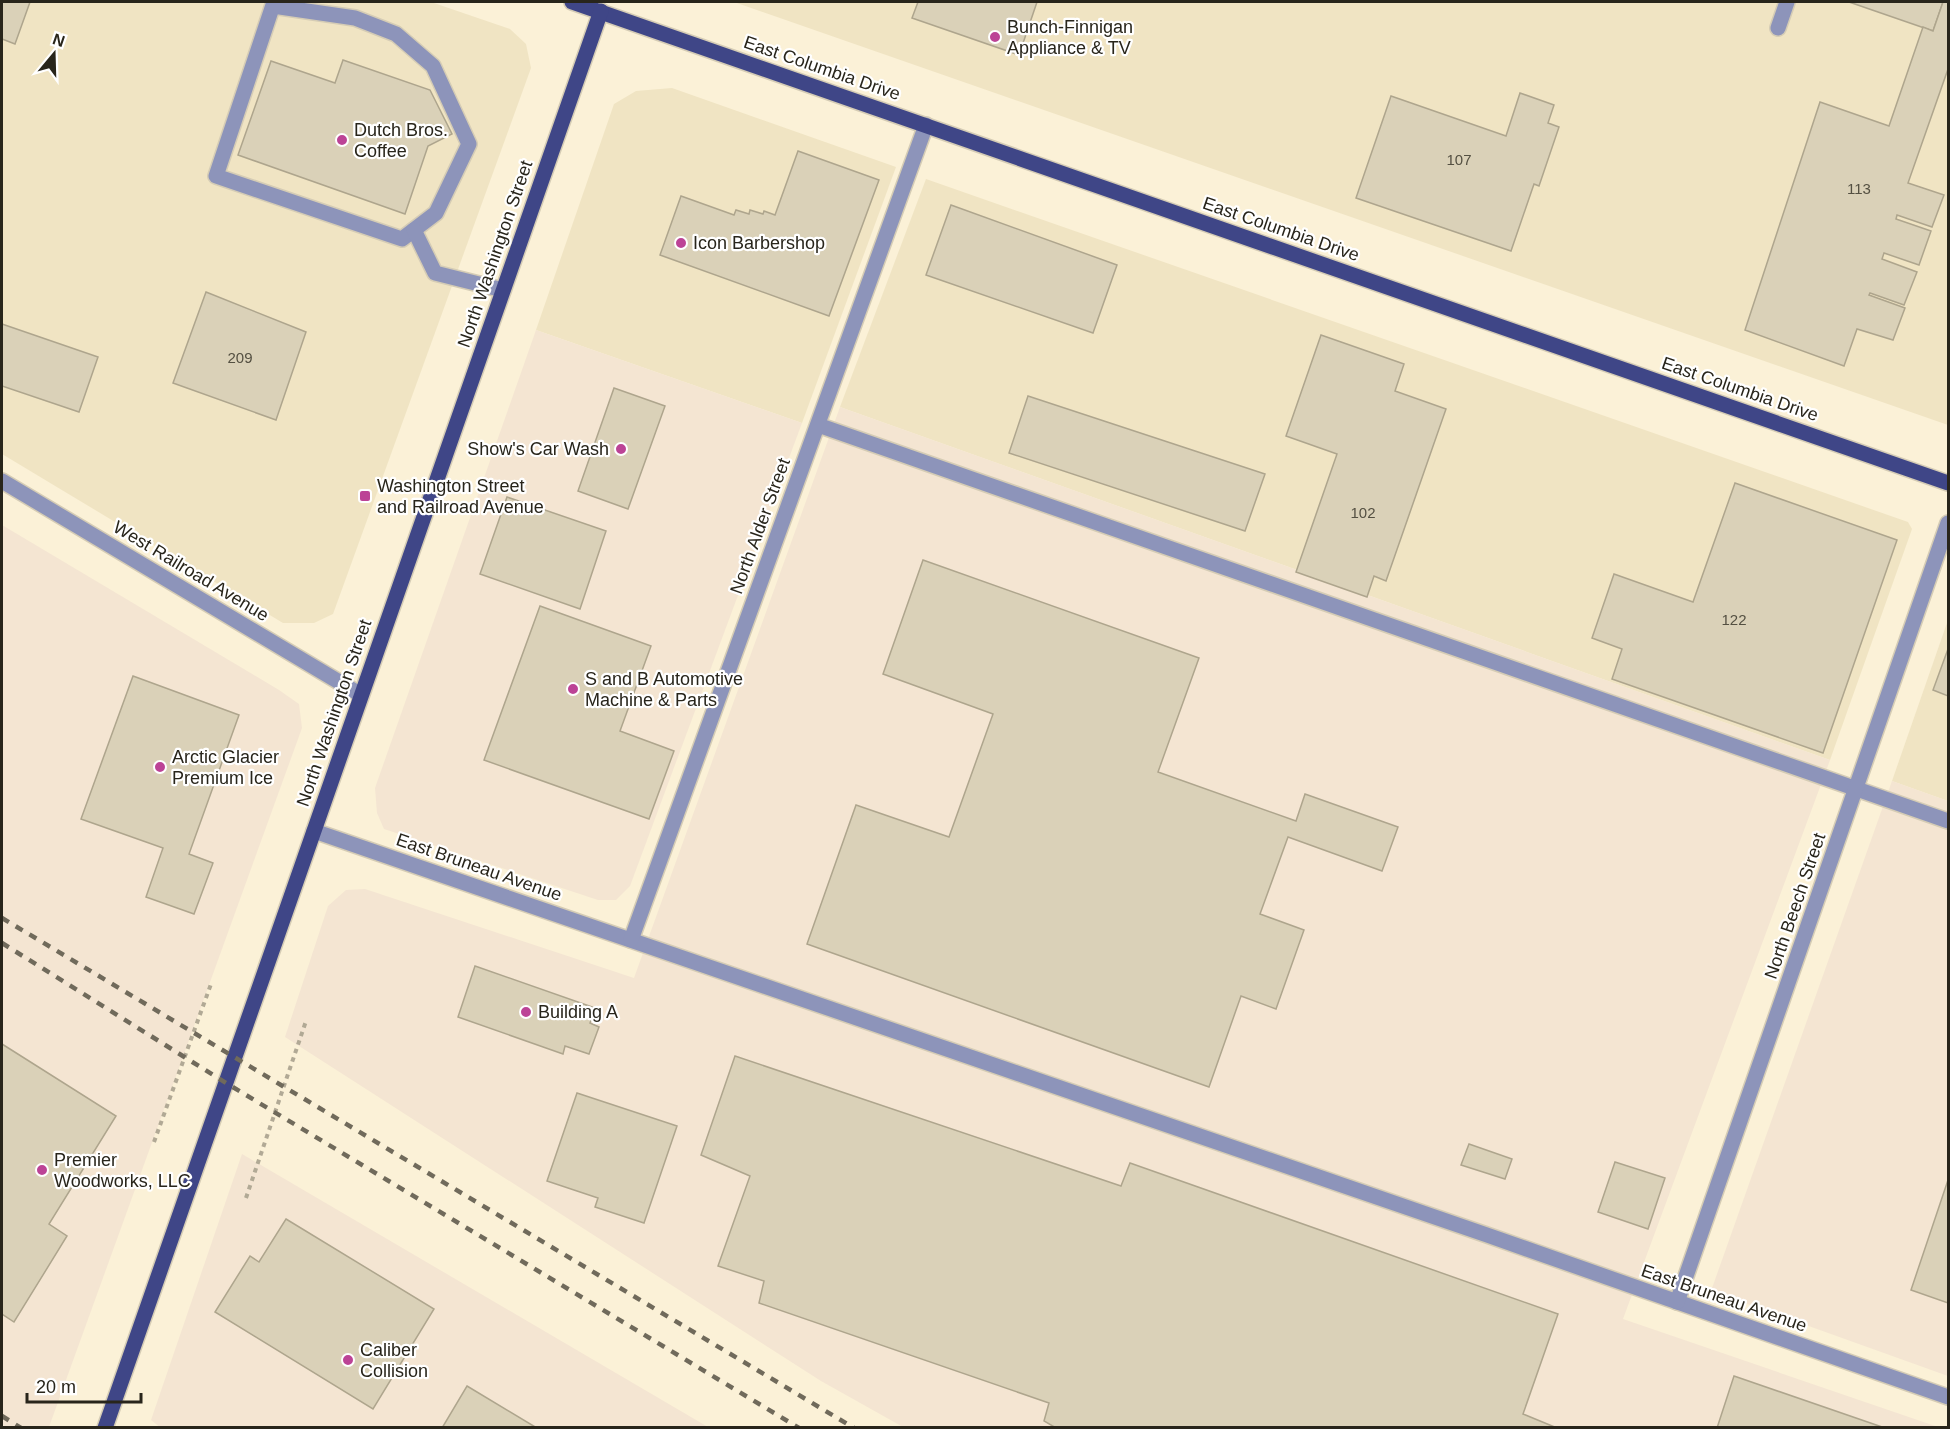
<svg xmlns="http://www.w3.org/2000/svg" width="1950" height="1429" font-family="Helvetica,sans-serif">
	<style>
		.built { fill: #f0e4c3 }
		.industrial { fill: #f4e5d2 }
		.building { fill: #dad1b8; stroke: #aea58d; stroke-width: 1.5 }
		.lines { fill: none; stroke-linecap: round; stroke-linejoin: round }
		.minor-casing { stroke: #d5ccb5; stroke-width: 18 }
		.major-casing { stroke: #d5ccb5; stroke-width: 18 }
		.path { stroke: #b1a995; stroke-width: 4; stroke-dasharray: 4.5 4.5; stroke-linecap: butt }
		.minor { stroke: #8d94ba; stroke-width: 15 }
		.major { stroke: #3f4687; stroke-width: 15 }
		.rail { stroke: #706a5b; stroke-width: 4.5; stroke-dasharray: 8 8; stroke-linecap: butt }
		.poi-dot { fill: #bc4396; stroke: #fff; stroke-width: 2 }
		.labels { text-anchor: middle; stroke-width: 4.5; stroke-linejoin: round; paint-order: stroke }
		.number-label { font-size: 15px; fill: #545042 }
		.poi-label { font-size: 18px; fill: #28251b; stroke: #fff; text-anchor: start }
		.street-label { font-size: 18px; fill: #28251b; stroke: #fff }
	</style>
	<rect width="100%" height="100%" fill="#fbf1d7"/>
	<g class="built">
		<polygon points="2,2 431,2 510,29 526,44 531,68 333,614 314,623 283,623 2,454"/>
		<polygon points="734,2 1948,2 1948,425"/>
		<polygon points="672,88 896,167 802,423 536,330 614,104 636,91"/>
		<polygon points="926,179 1908,522 1912,529 1830,760 840,407"/>
		<polygon points="1948,620 1948,801 1892,781"/>
	</g>
	<g class="industrial">
		<polygon points="536,330 802,423 630,886 616,900 598,900 384,829 377,813 375,788"/>
		<polygon points="840,407 1830,760 1623,1319 1938,1427 903,1427 821,1381 285,1037 328,906 346,890 365,889 634,978"/>
		<polygon points="2,525 279,690 299,704 302,728 49,1427 6,1427 2,1425"/>
		<polygon points="1892,781 1948,801 1948,1376 1711,1291"/>
		<polygon points="242,1154 708,1427 161,1428 151,1420"/>
	</g>
	<g class="building">
		<polygon points="2,2 30,2 15,44 2,39"/>
		<polygon points="918,2 1037,2 1019,55 912,18"/>
		<polygon points="1849,2 1943,2 1933,31"/>
		<polygon points="1943,2 1948,2 1948,69 1908,183 1944,195 1932,227 1897,215 1896,219 1931,231 1919,265 1884,253 1882,259 1917,272 1904,305 1870,293 1869,295 1905,308 1893,340 1857,329 1844,366 1745,330 1820,102 1889,126 1923,27 1933,31"/>
		<polygon points="343,60 430,90 452,134 428,146 405,214 238,155 271,61 335,83"/>
		<polygon points="1520,93 1554,105 1548,123 1559,127 1539,186 1534,184 1511,251 1356,198 1391,96 1506,136"/>
		<polygon points="798,151 879,180 829,316 660,255 681,196 734,215 736,210 749,214 750,210 763,214 764,211 775,215"/>
		<polygon points="951,205 1117,265 1093,333 926,275"/>
		<polygon points="206,292 306,332 276,420 173,383"/>
		<polygon points="2,324 98,357 79,412 2,386"/>
		<polygon points="1321,335 1404,364 1395,391 1446,409 1386,581 1374,576 1367,597 1296,572 1337,454 1286,436"/>
		<polygon points="614,388 665,406 628,509 578,491"/>
		<polygon points="1028,396 1265,474 1245,531 1009,453"/>
		<polygon points="1735,483 1897,540 1823,753 1612,679 1622,649 1592,638 1614,574 1693,602"/>
		<polygon points="507,497 606,531 580,609 480,574"/>
		<polygon points="923,560 1199,658 1158,772 1296,821 1305,794 1398,827 1382,871 1288,837 1260,914 1304,930 1276,1009 1241,996 1209,1087 807,944 856,805 949,837 993,714 883,674"/>
		<polygon points="540,606 651,646 620,731 674,751 649,819 484,760"/>
		<polygon points="1948,649 1948,696 1933,690"/>
		<polygon points="133,676 239,715 189,854 213,863 194,914 146,897 163,848 81,819"/>
		<polygon points="475,966 595,1008 590,1023 599,1027 589,1054 565,1046 563,1054 458,1017"/>
		<polygon points="2,1044 116,1116 49,1224 67,1236 14,1322 2,1314"/>
		<polygon points="735,1056 1121,1186 1130,1163 1558,1314 1523,1414 1557,1428 1056,1428 1044,1421 1049,1403 759,1303 764,1281 718,1266 750,1176 701,1155"/>
		<polygon points="577,1093 677,1126 644,1223 595,1207 598,1198 547,1181"/>
		<polygon points="1469,1144 1512,1159 1505,1179 1461,1165"/>
		<polygon points="1615,1162 1665,1178 1648,1229 1598,1212"/>
		<polygon points="1948,1180 1948,1303 1911,1290"/>
		<polygon points="286,1219 434,1309 373,1409 215,1312 250,1256 259,1262"/>
		<polygon points="1734,1376 1885,1428 1717,1428"/>
		<polygon points="467,1386 537,1428 442,1428"/>
	</g>
	<g class="lines">
		<defs>
			<g id="minor">
				<polyline points="273,6 355,18 396,34 433,66 469,144 436,213 402,239 216,176 274,2"/>
				<polyline points="1778,28 1787,2"/>
				<polyline points="414,230 435,273 503,290"/>
				<polyline points="818,425 1948,821"/>
				<polyline points="2,481 361,695"/>
				<polyline points="314,831 1487,1235 1948,1397"/>
				<polyline points="631,940 926,125"/>
				<polyline points="1677,1302 1948,523"/>
			</g>
			<g id="major">
				<polyline points="572,2 1948,483"/>
				<polyline points="105,1428 601,11"/>
			</g>
		</defs>
		<use href="#minor" class="minor-casing"/>
		<use href="#major" class="major-casing"/>
		<g class="path">
			<polyline points="154,1142 211,984"/>
			<polyline points="246,1198 306,1021"/>
		</g>
		<use href="#minor" class="minor"/>
		<use href="#major" class="major"/>
		<g class="rail">
			<polyline points="2,918 854,1428"/>
			<polyline points="2,943 226,1083 799,1428"/>
			<polyline points="2,1416 21,1428"/>
		</g>
	</g>
	<g class="poi-dot">
		<circle cx="995" cy="37" r="6"/>
		<circle cx="342" cy="140" r="6"/>
		<circle cx="681" cy="243" r="6"/>
		<circle cx="621" cy="449" r="6"/>
		<rect x="359" y="490" width="12" height="12" rx="3"/>
		<circle cx="573" cy="689" r="6"/>
		<circle cx="160" cy="767" r="6"/>
		<circle cx="526" cy="1012" r="6"/>
		<circle cx="42" cy="1170" r="6"/>
		<circle cx="348" cy="1360" r="6"/>
	</g>
	<g class="labels">
		<g class="number-label">
			<text x="1459" y="165">107</text>
			<text x="1859" y="194">113</text>
			<text x="240" y="363">209</text>
			<text x="1363" y="518">102</text>
			<text x="1734" y="625">122</text>
		</g>
		<g class="poi-label">
			<text x="1007" y="33">Bunch-Finnigan<tspan x="1007" dy="21">Appliance &amp; TV</tspan></text>
			<text x="354" y="136">Dutch Bros.<tspan x="354" dy="21">Coffee</tspan></text>
			<text x="693" y="249">Icon Barbershop</text>
			<text x="609" y="455" text-anchor="end">Show's Car Wash</text>
			<text x="377" y="492">Washington Street<tspan x="377" dy="21">and Railroad Avenue</tspan></text>
			<text x="585" y="685">S and B Automotive<tspan x="585" dy="21">Machine &amp; Parts</tspan></text>
			<text x="172" y="763">Arctic Glacier<tspan x="172" dy="21">Premium Ice</tspan></text>
			<text x="538" y="1018">Building A</text>
			<text x="54" y="1166">Premier<tspan x="54" dy="21">Woodworks, LLC</tspan></text>
			<text x="360" y="1356">Caliber<tspan x="360" dy="21">Collision</tspan></text>
		</g>
		<g class="street-label">
			<text transform="translate(822 68) rotate(19)" y="6">East Columbia Drive</text>
			<text transform="translate(1281 229) rotate(19)" y="6">East Columbia Drive</text>
			<text transform="translate(495 254) rotate(-71)" y="6">North Washington Street</text>
			<text transform="translate(1740 389) rotate(19)" y="6">East Columbia Drive</text>
			<text transform="translate(760 526) rotate(-70)" y="6">North Alder Street</text>
			<text transform="translate(191 571) rotate(31)" y="6">West Railroad Avenue</text>
			<text transform="translate(334 713) rotate(-71)" y="6">North Washington Street</text>
			<text transform="translate(479 867) rotate(19)" y="6">East Bruneau Avenue</text>
			<text transform="translate(1795 906) rotate(-71)" y="6">North Beech Street</text>
			<text transform="translate(1724 1298) rotate(19)" y="6">East Bruneau Avenue</text>
		</g>
	</g>
	<rect width="1950" height="1429" fill="none" stroke="#28251b" stroke-width="6"/>
	<g transform="translate(54 54) rotate(19)" stroke="#ffffff" stroke-width="4.5" paint-order="stroke">
	<path d="M0-4.5L10 22L0 15L-10 22Z" fill="#28251b"/>
	<text y="-9" font-size="16" font-weight="bold" text-anchor="middle" fill="#28251b">N</text>
	</g>
	<path d="M27 1393v9h114v-9" fill="none" stroke="#28251b" stroke-width="3"/>
	<text x="36" y="1393" font-size="18" fill="#28251b" stroke="#ffffff" stroke-width="4.5" paint-order="stroke">20 m</text>
</svg>
